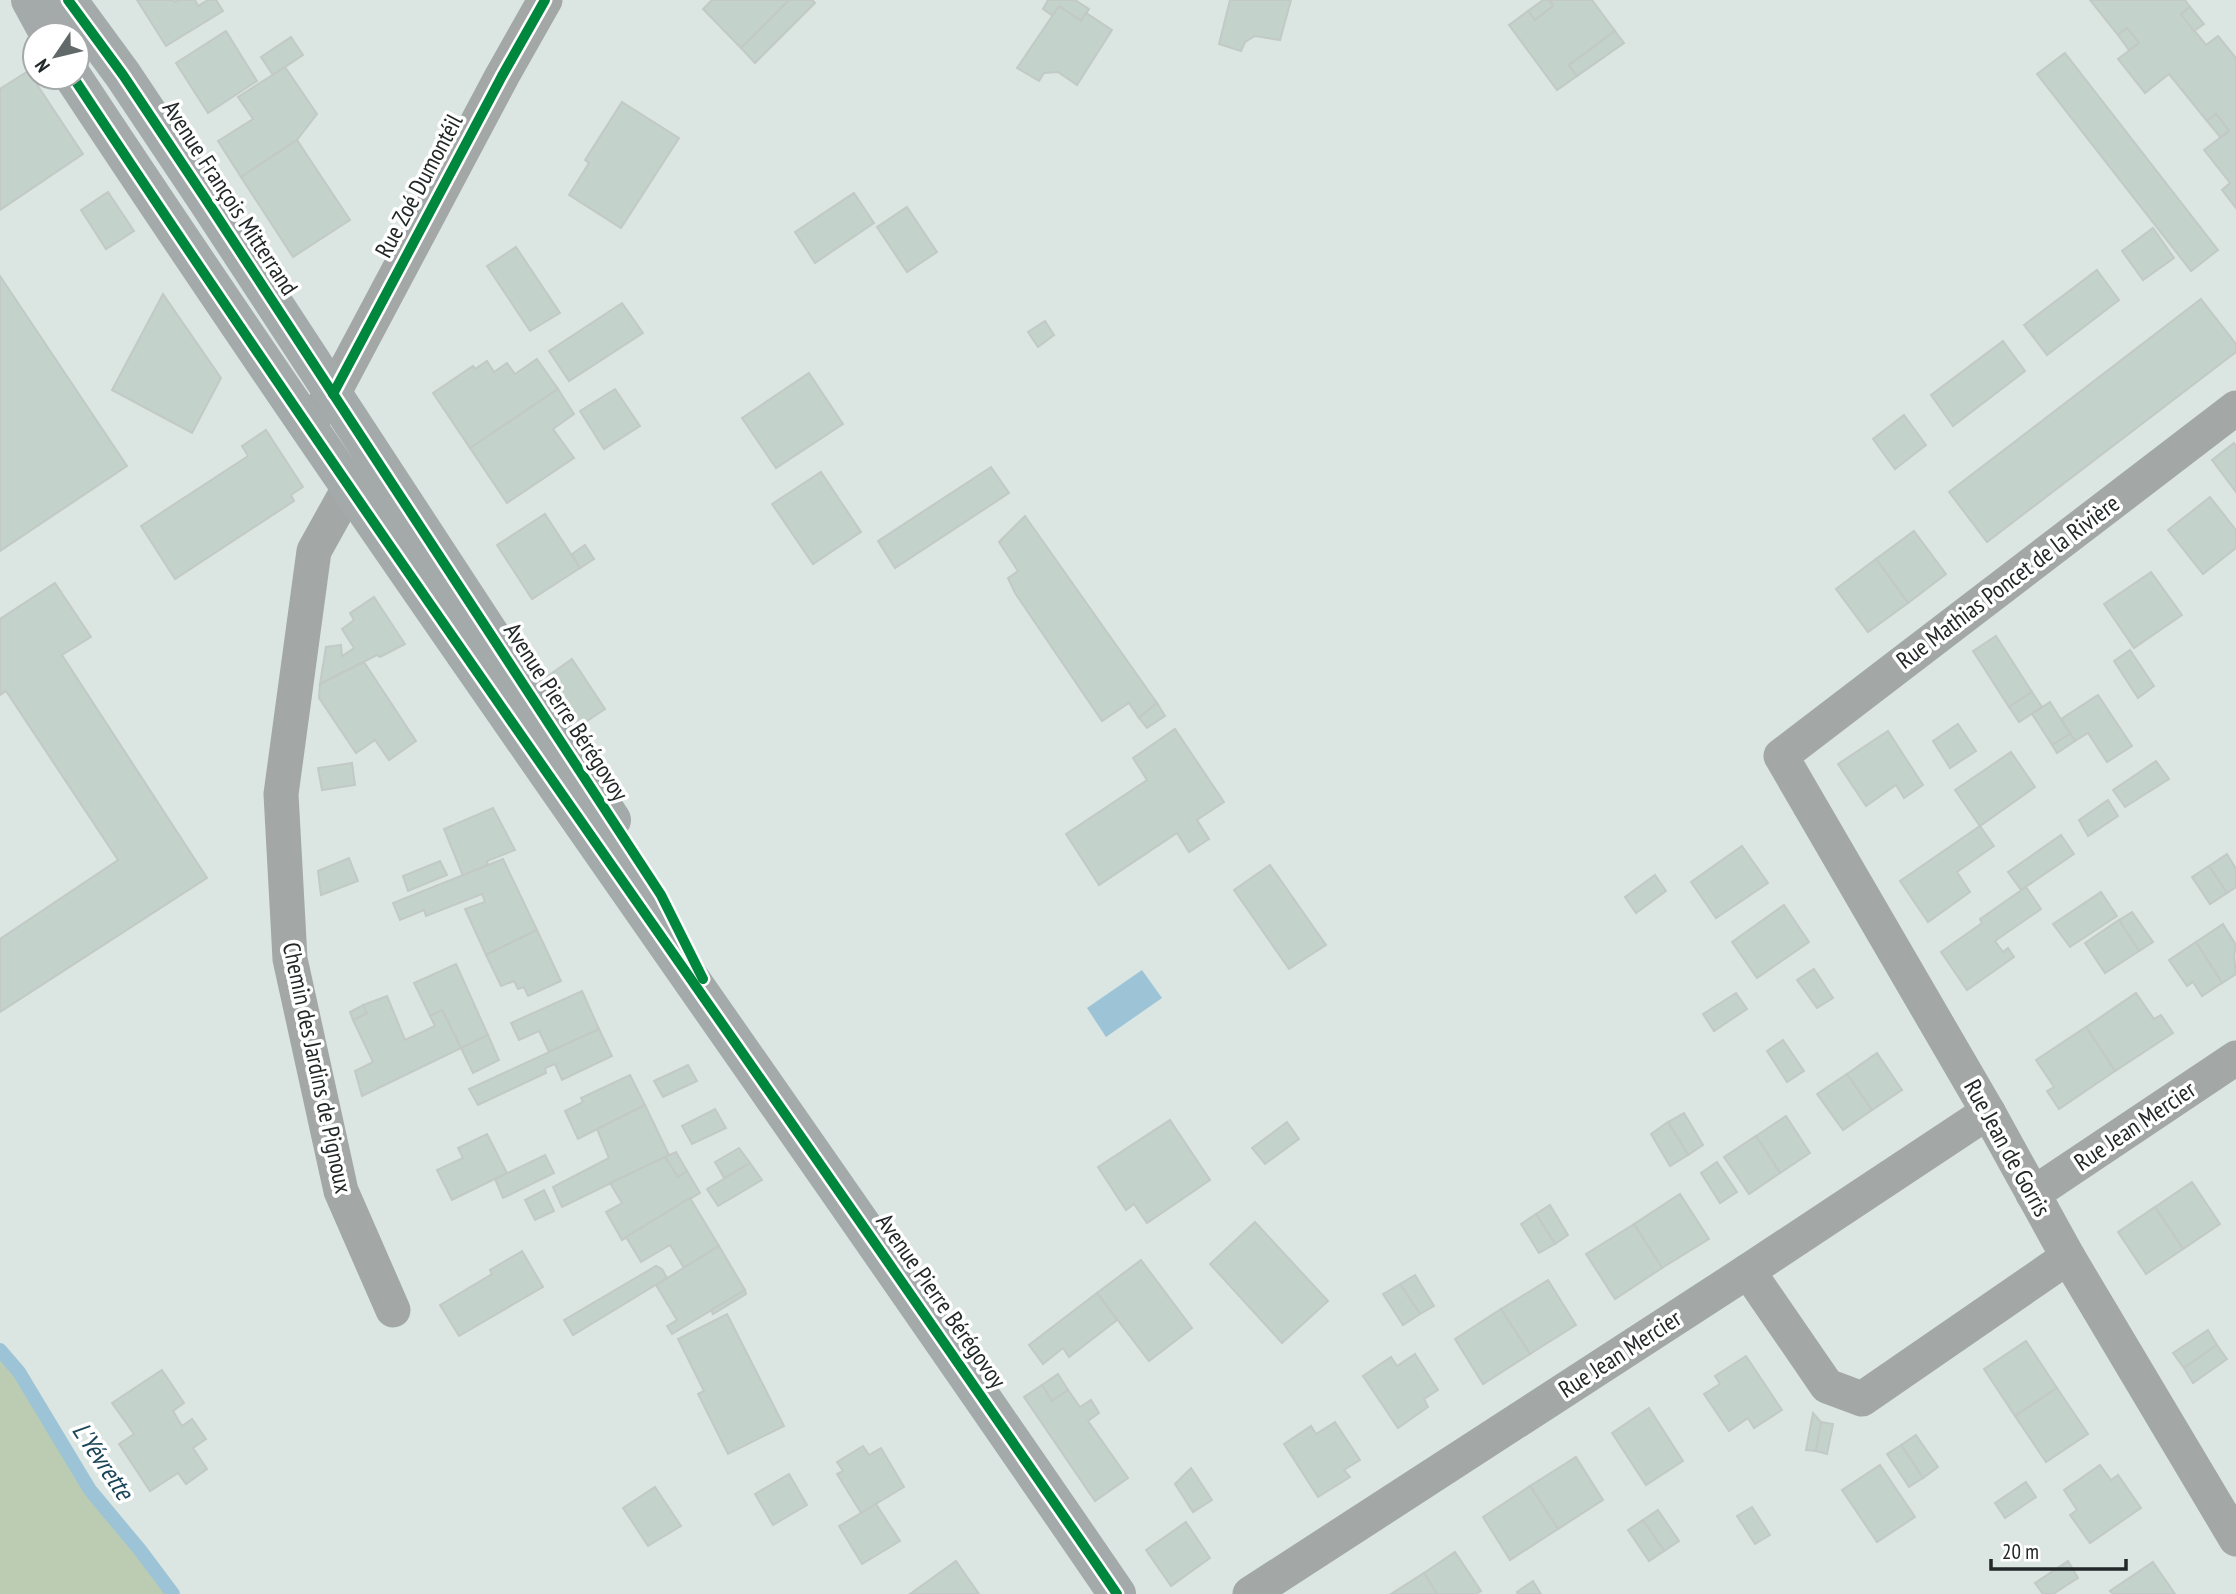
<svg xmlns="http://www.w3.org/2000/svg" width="2236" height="1594" font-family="'PT Sans Narrow',sans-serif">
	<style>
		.forest { fill: #bcccb2 }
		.water { fill: #9dc4d6 }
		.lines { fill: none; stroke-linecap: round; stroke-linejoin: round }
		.stream { stroke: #9dc4d6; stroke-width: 14 }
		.building { fill: #c3d2ca; stroke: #c2c9c6; stroke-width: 2 }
		.minor { stroke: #a3a8a7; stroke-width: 35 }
		.primary { stroke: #a4aaa9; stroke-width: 38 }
		.cycleway-casing { stroke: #fff; stroke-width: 15 }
		.cycleway { stroke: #00873e; stroke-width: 10 }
		.labels { text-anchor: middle; stroke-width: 7; stroke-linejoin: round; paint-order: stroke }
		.street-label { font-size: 24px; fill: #212827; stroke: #fff }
		.water-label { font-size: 26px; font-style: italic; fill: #1b4559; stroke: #fff }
	</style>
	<rect width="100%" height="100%" fill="#dbe6e3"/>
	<polygon class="forest" points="0,1350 19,1372 90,1490 140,1550 173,1594 0,1594"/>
	<polygon class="water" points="1142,970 1162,998 1106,1037 1087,1008"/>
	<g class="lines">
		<polyline class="stream" points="0,1350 19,1372 90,1490 140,1550 173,1594"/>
	</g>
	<g class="building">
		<polygon points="137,0 174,0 175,2 179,0 195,0 198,6 208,0 216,0 223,11 166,46"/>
		<polygon points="712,0 789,0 741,48 703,9"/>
		<polygon points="789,0 812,0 815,3 755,63 741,48"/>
		<polygon points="1048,0 1075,0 1089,9 1081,21 1059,6 1053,16 1043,9"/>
		<polygon points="1230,0 1291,0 1280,40 1255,36 1245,42 1241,51 1219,44"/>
		<polygon points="1543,0 1549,0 1553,6 1535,20 1528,11"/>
		<polygon points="1551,0 1592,0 1615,31 1569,65 1577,76 1557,90 1509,25 1528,11 1535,20 1553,6"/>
		<polygon points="2090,0 2185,0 2190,7 2181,14 2206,45 2218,36 2236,58 2236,208 2222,190 2230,183 2204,150 2229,131 2216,114 2207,121 2169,74 2145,93 2118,59 2139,43 2127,28 2118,35"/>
		<polygon points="1059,6 1081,21 1086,13 1112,30 1077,85 1058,72 1044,73 1039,81 1017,68"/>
		<polygon points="2190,7 2204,24 2194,31 2181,14"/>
		<polygon points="2127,28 2139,43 2129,50 2118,35"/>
		<polygon points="226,31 257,81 208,113 176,63"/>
		<polygon points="1615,31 1624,43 1577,76 1569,65"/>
		<polygon points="291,37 303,55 273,75 261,57"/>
		<polygon points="2065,53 2218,250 2191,271 2037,74"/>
		<polygon points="285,67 317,114 297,140 241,177 218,141 253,119 238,97"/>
		<polygon points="28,71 83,154 0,210 0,89"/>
		<polygon points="622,102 679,138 621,228 569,195 589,163 585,160"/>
		<polygon points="2216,114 2229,131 2220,137 2207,121"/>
		<polygon points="297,140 350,220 293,257 241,177"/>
		<polygon points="108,192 134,231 106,249 81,210"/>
		<polygon points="854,193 874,223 815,263 795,232"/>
		<polygon points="907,207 937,252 907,272 877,227"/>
		<polygon points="2153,228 2174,258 2143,280 2122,251"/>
		<polygon points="516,247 560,313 530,331 487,266"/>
		<polygon points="2097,270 2119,300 2047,355 2024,325"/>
		<polygon points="0,276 127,466 0,551"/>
		<polygon points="163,294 221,378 192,433 112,390"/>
		<polygon points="2201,299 2236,344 2236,352 1987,542 1949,492"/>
		<polygon points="622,303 643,333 569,381 549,351"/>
		<polygon points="1045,321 1054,335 1038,347 1028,332"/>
		<polygon points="2003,341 2025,371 1953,426 1931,395"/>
		<polygon points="537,359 558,389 470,448 433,393 473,366 475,369 487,361 494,372 507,363 515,374"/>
		<polygon points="809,373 843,424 776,468 742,418"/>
		<polygon points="558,389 574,414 553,429 574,458 507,503 470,448"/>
		<polygon points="615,389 640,426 604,449 580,411"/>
		<polygon points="1904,415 1926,445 1895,469 1873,439"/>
		<polygon points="266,430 303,487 291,495 294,501 175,579 141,526 248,456 242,446"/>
		<polygon points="2234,443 2236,446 2236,492 2212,460"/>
		<polygon points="991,467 1009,493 895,568 878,541"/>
		<polygon points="821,472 861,532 813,564 772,504"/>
		<polygon points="2210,497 2236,530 2236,548 2203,574 2168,530"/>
		<polygon points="545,514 580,568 532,599 497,545"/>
		<polygon points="1025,516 1157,703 1139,718 1129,703 1102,721 1015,593 1008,578 1018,571 999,542"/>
		<polygon points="1914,531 1946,574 1908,603 1876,559"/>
		<polygon points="585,545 594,559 580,568 572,554"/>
		<polygon points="1876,559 1908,603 1868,632 1836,589"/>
		<polygon points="2151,572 2182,615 2134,648 2104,604"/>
		<polygon points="55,583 91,637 62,655 207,878 0,1012 0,939 118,860 6,691 0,695 0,619"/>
		<polygon points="374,597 405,644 380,657 377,655 320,684 326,647 341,645 342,656 354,648 342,629 354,620 350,613"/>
		<polygon points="1996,636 2032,692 2009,707 1973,651"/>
		<polygon points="2130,650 2154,686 2138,698 2114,661"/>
		<polygon points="572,659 605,709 578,727 545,678"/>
		<polygon points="364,662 416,741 389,760 375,740 356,753 319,698 320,684"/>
		<polygon points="2032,692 2042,707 2019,722 2009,707"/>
		<polygon points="2098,695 2132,746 2107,762 2088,733 2075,741 2061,719"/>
		<polygon points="2050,702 2070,734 2052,745 2032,714"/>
		<polygon points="1157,703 1165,716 1147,728 1139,718"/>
		<polygon points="1958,724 1976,751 1950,768 1933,741"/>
		<polygon points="1175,729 1224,802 1197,820 1209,839 1189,852 1177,833 1099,885 1066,834 1147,780 1133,758"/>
		<polygon points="1888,731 1923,785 1904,798 1896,785 1866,806 1838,764"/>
		<polygon points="2070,734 2075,741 2057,753 2052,745"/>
		<polygon points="2011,752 2035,787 1980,826 1955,790"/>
		<polygon points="2156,761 2169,779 2125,807 2113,790"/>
		<polygon points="352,763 355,785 322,790 318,768"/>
		<polygon points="2108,800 2118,816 2088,836 2079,820"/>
		<polygon points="493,808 515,850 487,861 488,865 463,876 444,829"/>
		<polygon points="1980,826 1994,846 1957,872 1970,892 1928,922 1900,881"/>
		<polygon points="2061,835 2074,854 2021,890 2008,872"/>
		<polygon points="1742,846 1768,883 1716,918 1691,882"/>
		<polygon points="2227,854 2236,869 2236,887 2227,893 2209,866"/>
		<polygon points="349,858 358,881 321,895 318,871"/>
		<polygon points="503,859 537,930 486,955 465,909 485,902 482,894 426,916 424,910 400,920 393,903"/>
		<polygon points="440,861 447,875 408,891 403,876"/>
		<polygon points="1270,865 1326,945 1289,969 1234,890"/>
		<polygon points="2209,866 2227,893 2210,904 2192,877"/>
		<polygon points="1655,875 1666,891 1636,913 1625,897"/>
		<polygon points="2026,887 2041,909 1995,941 2003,952 2008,948 2014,957 1967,990 1941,952 1982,923 1980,919"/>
		<polygon points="2101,892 2117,916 2070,947 2053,924"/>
		<polygon points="1784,905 1809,942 1757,978 1732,942"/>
		<polygon points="2132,912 2153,942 2139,951 2119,920"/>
		<polygon points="2119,920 2139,951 2105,973 2085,943"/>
		<polygon points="2223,924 2236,945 2234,956 2236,974 2222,983 2196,942"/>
		<polygon points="537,930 561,981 528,996 524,987 518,989 514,981 501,986 486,955"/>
		<polygon points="2196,942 2222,983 2202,996 2193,982 2187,986 2169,960"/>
		<polygon points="456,964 488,1035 461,1048 442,1010 430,1016 414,983"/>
		<polygon points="1814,969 1833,998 1817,1008 1797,980"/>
		<polygon points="582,991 599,1029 549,1052 539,1031 519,1040 511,1023"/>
		<polygon points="1736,993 1747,1009 1714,1031 1703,1014"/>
		<polygon points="2136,993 2154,1019 2161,1015 2173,1033 2115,1071 2086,1027"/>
		<polygon points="387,996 405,1040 435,1026 430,1016 442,1010 461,1048 362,1096 355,1071 373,1062 353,1020 367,1013 363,1005"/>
		<polygon points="363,1005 367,1013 353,1020 350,1012"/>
		<polygon points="2086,1027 2115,1071 2059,1109 2047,1091 2054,1087 2036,1060"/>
		<polygon points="599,1029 612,1056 562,1080 555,1064 545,1068 546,1073 478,1105 469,1089"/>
		<polygon points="488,1035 499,1060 473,1073 461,1048"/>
		<polygon points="1783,1040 1804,1071 1787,1082 1767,1051"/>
		<polygon points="1877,1053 1902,1090 1872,1110 1847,1074"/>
		<polygon points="688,1065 697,1081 663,1097 654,1081"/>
		<polygon points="1847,1074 1872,1110 1843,1130 1817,1094"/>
		<polygon points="630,1075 645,1105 578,1139 565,1111 583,1102 581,1098"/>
		<polygon points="645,1105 669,1155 562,1207 553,1187 609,1158 597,1129"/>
		<polygon points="715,1109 726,1128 692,1144 682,1126"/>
		<polygon points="1684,1113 1703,1145 1688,1155 1668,1122"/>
		<polygon points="1786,1116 1810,1153 1780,1173 1756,1136"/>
		<polygon points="1170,1120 1210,1180 1147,1223 1134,1204 1126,1210 1098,1167"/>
		<polygon points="1287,1122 1299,1139 1265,1164 1252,1148"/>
		<polygon points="1668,1122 1688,1155 1670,1166 1651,1134"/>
		<polygon points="487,1134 507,1173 452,1200 437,1170 463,1158 458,1148"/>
		<polygon points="1756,1136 1780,1173 1749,1194 1724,1157"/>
		<polygon points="739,1148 750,1163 724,1178 715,1162"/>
		<polygon points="676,1152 687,1171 678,1177 665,1157"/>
		<polygon points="545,1155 554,1173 503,1198 495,1179"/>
		<polygon points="665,1157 678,1177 687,1171 700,1193 622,1240 606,1212 622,1203 610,1183"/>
		<polygon points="1717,1162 1737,1192 1720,1203 1701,1173"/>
		<polygon points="750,1163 762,1180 718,1206 707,1189"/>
		<polygon points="2192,1182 2220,1224 2183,1249 2155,1207"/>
		<polygon points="544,1190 554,1211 535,1220 525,1200"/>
		<polygon points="1680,1194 1709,1239 1662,1268 1634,1224"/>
		<polygon points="690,1198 719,1246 684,1268 670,1245 641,1262 626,1237"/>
		<polygon points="1550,1205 1568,1235 1555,1244 1536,1214"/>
		<polygon points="2155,1207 2183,1249 2146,1274 2118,1232"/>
		<polygon points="1536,1214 1555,1244 1539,1253 1521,1224"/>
		<polygon points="1255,1222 1328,1301 1282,1343 1210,1264"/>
		<polygon points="1634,1224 1662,1268 1615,1299 1586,1254"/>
		<polygon points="719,1246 745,1290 672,1334 667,1326 677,1320 656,1285"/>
		<polygon points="522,1251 543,1287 459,1336 440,1305 492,1274 490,1270"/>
		<polygon points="1141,1260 1192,1328 1149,1361 1097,1293"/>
		<polygon points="656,1266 662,1269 667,1278 573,1335 564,1320"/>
		<polygon points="1415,1275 1434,1306 1420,1314 1400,1284"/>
		<polygon points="1548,1280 1576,1325 1530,1354 1501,1309"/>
		<polygon points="1400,1284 1420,1314 1403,1325 1383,1294"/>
		<polygon points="745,1290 746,1294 713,1314 711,1310"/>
		<polygon points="1097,1293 1117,1320 1069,1357 1063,1348 1043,1364 1029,1345"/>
		<polygon points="1501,1309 1530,1354 1483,1384 1455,1339"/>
		<polygon points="727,1314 784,1426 728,1454 698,1394 704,1391 678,1339"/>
		<polygon points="2208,1330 2217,1345 2184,1368 2173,1353"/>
		<polygon points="2026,1341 2057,1388 2015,1416 1984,1369"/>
		<polygon points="2217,1345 2227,1359 2193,1383 2184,1368"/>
		<polygon points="1415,1354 1438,1390 1424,1399 1428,1407 1398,1428 1363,1376 1391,1357 1397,1366"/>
		<polygon points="1746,1356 1782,1410 1754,1428 1748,1418 1729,1431 1704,1394 1720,1384 1715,1376"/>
		<polygon points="162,1370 184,1403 173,1411 182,1426 192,1419 206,1439 193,1448 207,1469 186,1484 178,1473 150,1491 119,1444 134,1434 112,1403"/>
		<polygon points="1058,1374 1068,1390 1052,1401 1042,1385"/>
		<polygon points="1042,1385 1052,1401 1068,1390 1080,1407 1091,1400 1099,1413 1088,1421 1128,1478 1095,1501 1024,1397"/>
		<polygon points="2057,1388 2088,1434 2046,1462 2015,1416"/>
		<polygon points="1649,1408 1683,1461 1646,1485 1612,1433"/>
		<polygon points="1813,1413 1821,1422 1816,1451 1806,1450"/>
		<polygon points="1335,1422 1360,1460 1344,1470 1350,1477 1318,1497 1284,1444 1311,1426 1316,1434"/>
		<polygon points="1821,1422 1833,1424 1827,1454 1816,1451"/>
		<polygon points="1916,1435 1938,1467 1923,1478 1901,1445"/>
		<polygon points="1901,1445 1923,1478 1909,1487 1887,1454"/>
		<polygon points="863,1446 869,1455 881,1448 904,1487 861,1513 837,1474 843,1471 837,1462"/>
		<polygon points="1576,1457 1603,1500 1558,1529 1530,1486"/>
		<polygon points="1880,1465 1915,1517 1877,1542 1842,1490"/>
		<polygon points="2100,1465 2111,1480 2118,1475 2141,1508 2090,1543 2070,1515 2077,1510 2064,1490"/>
		<polygon points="1191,1468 1212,1500 1193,1512 1175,1484"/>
		<polygon points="789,1474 807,1505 773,1525 755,1494"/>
		<polygon points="2026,1482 2036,1497 2005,1518 1995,1503"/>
		<polygon points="1530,1486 1558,1529 1510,1560 1483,1517"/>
		<polygon points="655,1487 681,1526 648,1546 623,1508"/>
		<polygon points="876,1504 900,1541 862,1564 839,1526"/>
		<polygon points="1752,1507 1770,1535 1755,1544 1737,1516"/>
		<polygon points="1658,1510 1679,1541 1664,1551 1643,1520"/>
		<polygon points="1643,1520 1664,1551 1649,1561 1628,1530"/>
		<polygon points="1186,1522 1210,1558 1171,1586 1146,1550"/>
		<polygon points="1455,1552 1481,1591 1476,1594 1437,1594 1424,1573"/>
		<polygon points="956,1561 979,1594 910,1594 928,1581"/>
		<polygon points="2068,1561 2078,1578 2053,1594 2043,1594 2035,1583"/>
		<polygon points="2153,1562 2175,1594 2113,1594 2110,1591"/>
		<polygon points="1424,1573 1437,1594 1391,1594"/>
		<polygon points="1533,1581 1541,1594 1518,1594 1517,1592"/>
	</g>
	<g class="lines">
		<g class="minor">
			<polyline points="2236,408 1781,756 1988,1112 2068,1257 2236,1539"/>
			<polyline points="317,413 333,394 502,76 545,0"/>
			<polyline points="369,468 349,488 314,551 281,794 290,959 341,1191 393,1310"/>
			<polyline points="2033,1194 2236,1058"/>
			<polyline points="1748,1271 1827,1386 1862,1399 2068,1257"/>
			<polyline points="1250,1594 1748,1271 1988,1112"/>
		</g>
		<g class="primary">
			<polyline points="30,0 49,35"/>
			<polyline points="68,0 123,75 207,201 612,820"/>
			<path d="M73,77C411,589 771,1087 1117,1594"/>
		</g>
		<defs>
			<g id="cycleway">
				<polyline points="68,0 123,75 207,201 661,895 703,979"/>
				<path d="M73,77C411,589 771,1087 1117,1594"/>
				<polyline points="333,394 502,76 545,0"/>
			</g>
		</defs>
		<use href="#cycleway" class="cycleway-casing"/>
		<use href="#cycleway" class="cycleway"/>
	</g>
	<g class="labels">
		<g class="street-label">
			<text transform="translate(419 186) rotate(-62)" y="8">Rue Zoé Dumontéil</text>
			<text transform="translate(230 198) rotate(57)" y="8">Avenue François Mitterrand</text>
			<text transform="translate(2008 582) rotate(-37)" y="8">Rue Mathias Poncet de la Rivière</text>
			<text transform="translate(566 712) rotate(57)" y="8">Avenue Pierre Bérégovoy</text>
			<text transform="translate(317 1068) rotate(78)" y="8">Chemin des Jardins de Pignoux</text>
			<text transform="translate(2135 1126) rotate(-34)" y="8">Rue Jean Mercier</text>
			<text transform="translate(2007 1148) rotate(61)" y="8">Rue Jean de Gorris</text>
			<text transform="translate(941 1301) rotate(55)" y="8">Avenue Pierre Bérégovoy</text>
			<text transform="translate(1620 1354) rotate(-33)" y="8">Rue Jean Mercier</text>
		</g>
		<g class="water-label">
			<text transform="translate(103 1461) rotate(56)" y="9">L'Yévrette</text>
		</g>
	</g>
	<g transform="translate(56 56) rotate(235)"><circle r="33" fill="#ffffff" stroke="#a6a9a9" stroke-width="2"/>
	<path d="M0-5L12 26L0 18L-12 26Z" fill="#626a69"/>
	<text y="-10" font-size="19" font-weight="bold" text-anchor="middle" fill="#212827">N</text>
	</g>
	<path d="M1991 1559v10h135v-10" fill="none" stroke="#212827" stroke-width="3.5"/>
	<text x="2002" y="1559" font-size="21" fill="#212827" stroke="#ffffff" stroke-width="5" paint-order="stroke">20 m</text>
</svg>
